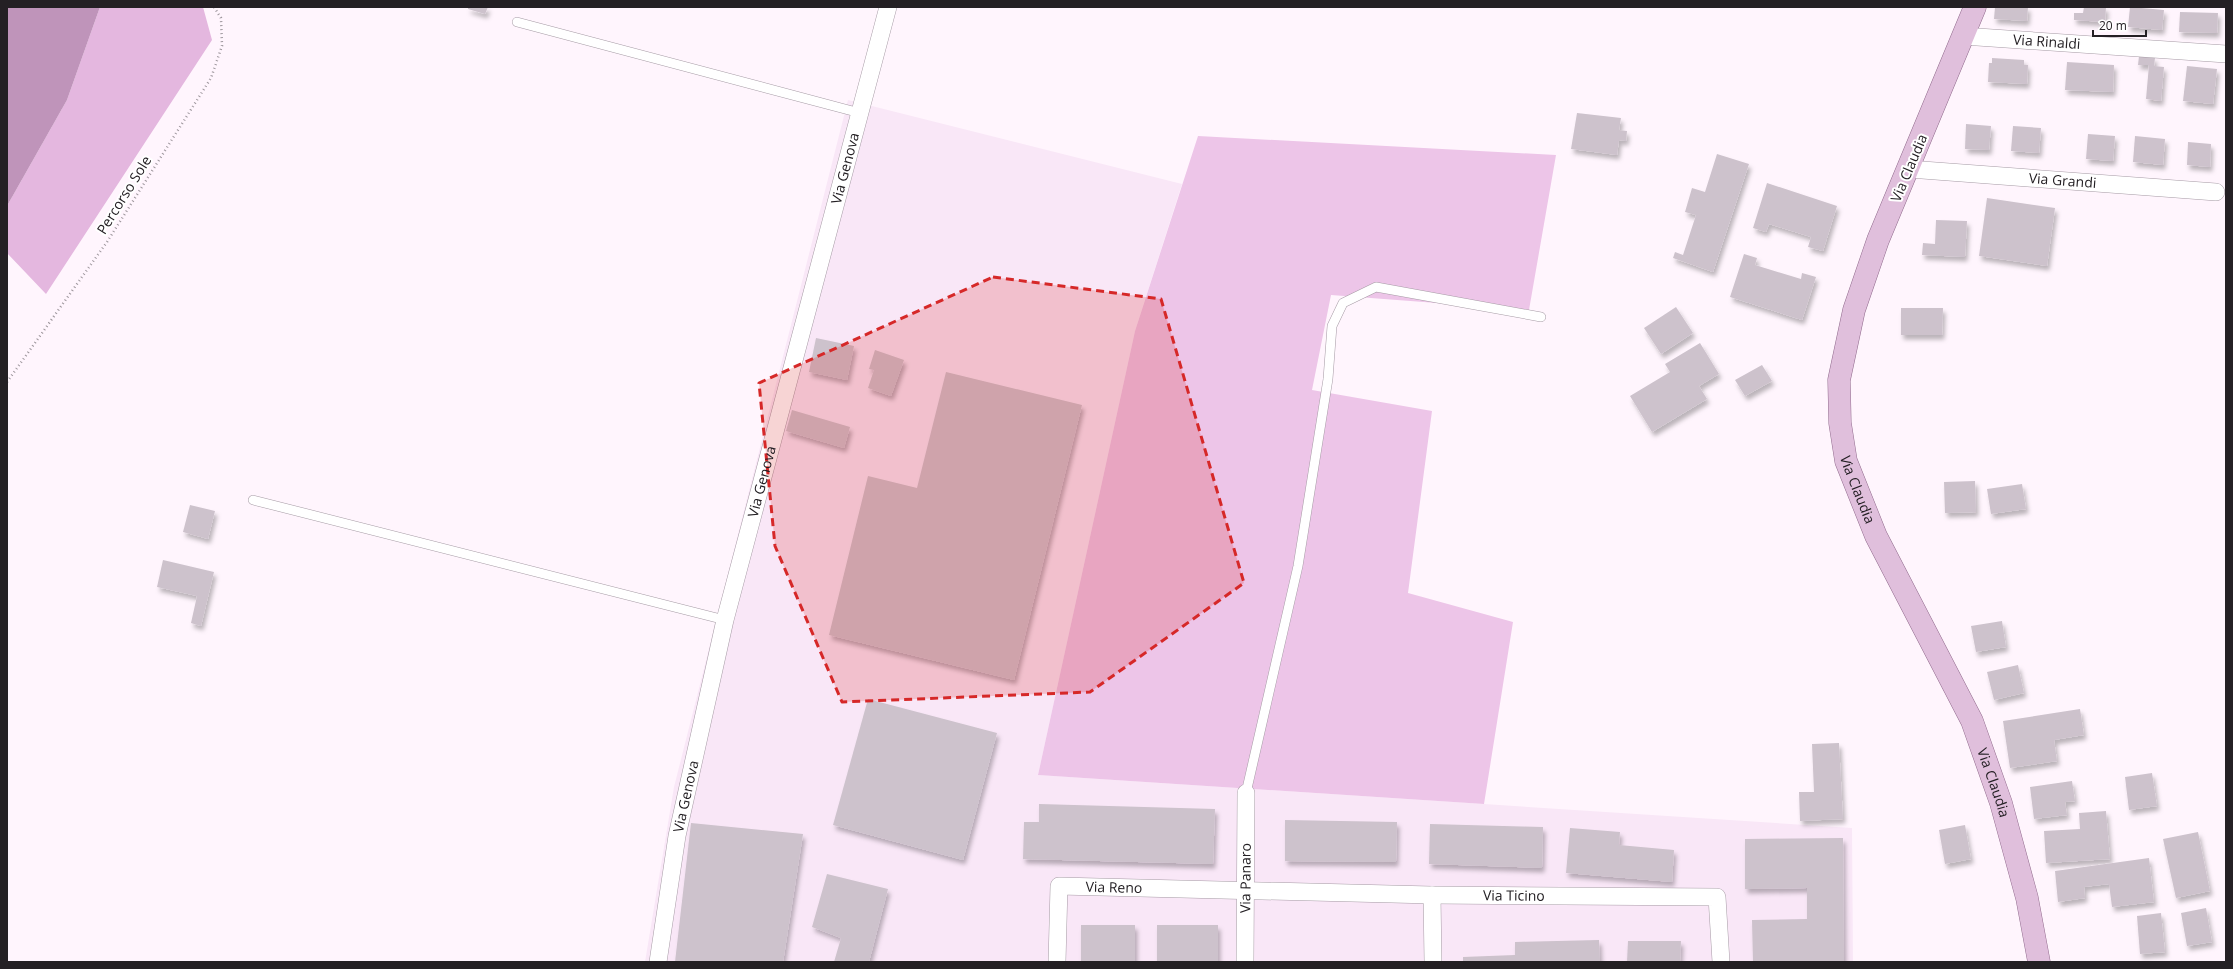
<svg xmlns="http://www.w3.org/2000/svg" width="2233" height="969" font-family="'Open Sans',sans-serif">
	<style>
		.built { fill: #f9e7f7 }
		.green { fill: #edc5e8 }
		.forest { fill: #e4b7df }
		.water { fill: #bf94ba }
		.building { fill: #cdc2cc; filter: url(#shadow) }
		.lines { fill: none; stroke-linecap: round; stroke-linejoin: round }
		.service-casing { stroke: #a69ba5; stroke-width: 10 }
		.minor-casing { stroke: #a69ba5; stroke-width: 18 }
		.primary-casing { stroke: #916b8d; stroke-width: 23 }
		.path { stroke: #9e979d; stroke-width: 2.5; stroke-dasharray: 1 3; stroke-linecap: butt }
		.service { stroke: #fff; stroke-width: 9 }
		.minor { stroke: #fff; stroke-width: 17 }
		.primary { stroke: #e0bfdc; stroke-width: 22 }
		.marked { fill: #d62828; fill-opacity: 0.2; stroke: #d62828; stroke-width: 3; stroke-dasharray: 8 5; stroke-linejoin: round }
		.labels { text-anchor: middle; stroke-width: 4; stroke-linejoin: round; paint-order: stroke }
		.street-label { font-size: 14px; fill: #242024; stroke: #fff }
	</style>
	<defs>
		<filter id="shadow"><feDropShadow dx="2.5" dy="4.5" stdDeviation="2" flood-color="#0004"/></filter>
	</defs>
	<rect width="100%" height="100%" fill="#fff5fd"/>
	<polygon class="built" points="848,100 1182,184 1135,331 1038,775 1852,828 1853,962 645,962 674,787"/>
	<polygon class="green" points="1198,136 1556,155 1529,310 1331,295 1312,390 1432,411 1408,593 1513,622 1484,804 1038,775 1135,331"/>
	<polygon class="forest" points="100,7 203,7 212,40 46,294 7,253 7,206 67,100"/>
	<polygon class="water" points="7,7 100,7 67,100 7,206"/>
	<g class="building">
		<polygon points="468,7 488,7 485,14 468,9"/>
		<polygon points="1995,7 2028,7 2027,21 1994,19"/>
		<polygon points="2084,7 2106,7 2105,22 2074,20 2074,13 2083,13"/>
		<polygon points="2130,7 2164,10 2162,30 2128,27"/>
		<polygon points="2180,12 2218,13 2217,33 2179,32"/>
		<polygon points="2139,56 2155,58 2154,66 2164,67 2161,101 2146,99 2149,65 2138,65"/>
		<polygon points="1992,58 2024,60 2024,65 2028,65 2027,84 1988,82 1989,63 1992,63"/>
		<polygon points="2067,62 2114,65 2113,92 2065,90"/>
		<polygon points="2187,66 2217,69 2213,104 2183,101"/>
		<polygon points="1577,113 1621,118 1619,130 1627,131 1626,141 1619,140 1617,155 1571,149"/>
		<polygon points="1966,124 1991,126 1989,150 1965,149"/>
		<polygon points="2013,126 2041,128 2039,153 2011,151"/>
		<polygon points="2088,134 2115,136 2113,161 2086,159"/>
		<polygon points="2135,136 2165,139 2163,165 2133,162"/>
		<polygon points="2188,142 2211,144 2210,167 2187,165"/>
		<polygon points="1717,154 1749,164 1713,272 1673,258 1675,252 1683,255 1696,215 1685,212 1692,188 1705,192"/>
		<polygon points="1767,183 1837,206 1823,251 1808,247 1811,237 1769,224 1766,232 1753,228"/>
		<polygon points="1987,198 2055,208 2047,266 1979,256"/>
		<polygon points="1936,220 1967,221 1965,257 1922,255 1923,243 1935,244"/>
		<polygon points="1744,254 1757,258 1755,265 1801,279 1802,273 1816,277 1802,320 1730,297"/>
		<polygon points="1676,307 1693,333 1661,354 1644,328"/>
		<polygon points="1901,308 1943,308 1942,335 1901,335"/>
		<polygon points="816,338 854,346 847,380 809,372"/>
		<polygon points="1700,343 1719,374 1699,386 1707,399 1652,432 1630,396 1670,372 1665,364"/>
		<polygon points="875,350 904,360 891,396 868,388 874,370 869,369"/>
		<polygon points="1762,365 1772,381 1745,396 1735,380"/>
		<polygon points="946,372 1082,405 1014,680 829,635 868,476 917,488"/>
		<polygon points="792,410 850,427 844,448 786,431"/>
		<polygon points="1975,481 1976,512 1945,513 1944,482"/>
		<polygon points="2022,484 2026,509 1991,514 1987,489"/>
		<polygon points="190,505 215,511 208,539 183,532"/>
		<polygon points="163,560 214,572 201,626 191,623 197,596 157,587"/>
		<polygon points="2002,621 2006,647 1976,652 1971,626"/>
		<polygon points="2018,665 2024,693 1994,700 1987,672"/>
		<polygon points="868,699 997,733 963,860 833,825"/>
		<polygon points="2080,709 2084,735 2054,740 2057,761 2010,768 2003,721"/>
		<polygon points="1839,743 1843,819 1800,821 1799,792 1814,792 1812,744"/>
		<polygon points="2152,773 2157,806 2129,810 2125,777"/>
		<polygon points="2072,781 2075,801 2065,802 2067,815 2034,819 2030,787"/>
		<polygon points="1039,804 1215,809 1213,864 1023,859 1024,822 1039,822"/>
		<polygon points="2106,811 2110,859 2046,863 2044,831 2080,829 2079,813"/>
		<polygon points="1285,820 1397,822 1396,862 1285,861"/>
		<polygon points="691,823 803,834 783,962 675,962"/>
		<polygon points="1430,824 1543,827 1542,868 1429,864"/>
		<polygon points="1965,825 1971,859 1945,864 1939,830"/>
		<polygon points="1570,828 1620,832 1619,845 1674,850 1672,882 1566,873"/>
		<polygon points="2198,832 2210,891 2176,898 2163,839"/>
		<polygon points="1843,838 1844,962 1753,962 1752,920 1807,919 1807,888 1745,889 1745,839"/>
		<polygon points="2149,858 2154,902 2112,907 2109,884 2084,887 2085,898 2058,902 2055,871"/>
		<polygon points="827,874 888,889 869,962 834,962 841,938 812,927"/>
		<polygon points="2206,908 2212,942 2187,946 2181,913"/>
		<polygon points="2161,913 2165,952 2140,954 2137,916"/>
		<rect x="1081" y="925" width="54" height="37"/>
		<rect x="1157" y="925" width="61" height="37"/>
		<polygon points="1599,940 1600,962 1463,962 1463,957 1515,955 1515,942"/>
		<polygon points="1628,941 1681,941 1680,962 1627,962"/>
	</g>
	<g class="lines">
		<defs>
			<g id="service">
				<polyline points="517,22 860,113"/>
				<polyline points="253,500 725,620"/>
				<polyline points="1246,793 1298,566 1328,379 1332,326 1343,303 1376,287 1541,317"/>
			</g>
			<g id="minor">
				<path id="s1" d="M1963,36L2226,54"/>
				<path id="s2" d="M1909,169L2216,192"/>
				<polyline points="1432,895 1433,962"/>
				<path id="s3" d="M658,962L677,836L725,620L888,7"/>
				<path id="s4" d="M1057,962L1059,886L1432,895L1717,897L1721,962"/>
				<path id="s5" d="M1245,962L1246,793"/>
			</g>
			<g id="primary">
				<path id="s6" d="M1975,7L1878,240L1854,310L1839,380L1840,423L1846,461L1876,536L1972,721L2001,803L2027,898L2039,962"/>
			</g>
		</defs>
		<use href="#service" class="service-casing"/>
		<use href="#minor" class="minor-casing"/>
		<use href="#primary" class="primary-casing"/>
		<polyline class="path" points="7,382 107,242 211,78 222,46 221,18 214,7"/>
		<use href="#service" class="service"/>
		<use href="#minor" class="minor"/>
		<use href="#primary" class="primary"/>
	</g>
	<path class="marked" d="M993,277L1161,299L1244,583L1090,692L842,702L775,546L759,383Z"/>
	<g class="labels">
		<g class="street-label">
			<text dy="5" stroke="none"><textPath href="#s1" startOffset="84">Via Rinaldi</textPath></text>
			<text transform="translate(1909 168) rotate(-67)" y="5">Via Claudia</text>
			<text dy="5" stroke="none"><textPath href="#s3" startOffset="816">Via Genova</textPath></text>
			<text dy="5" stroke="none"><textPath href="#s2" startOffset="154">Via Grandi</textPath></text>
			<text transform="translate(124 195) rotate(-58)" y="5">Percorso Sole</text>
			<text dy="5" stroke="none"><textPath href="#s3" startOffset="492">Via Genova</textPath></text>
			<text dy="5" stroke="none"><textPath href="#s6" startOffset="510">Via Claudia</textPath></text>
			<text dy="5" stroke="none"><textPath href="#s6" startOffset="834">Via Claudia</textPath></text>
			<text dy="5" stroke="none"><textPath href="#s3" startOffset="168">Via Genova</textPath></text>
			<text dy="5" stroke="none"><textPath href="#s5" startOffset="84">Via Panaro</textPath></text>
			<text dy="5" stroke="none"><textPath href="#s4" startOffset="131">Via Reno</textPath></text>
			<text dy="5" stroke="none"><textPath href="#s4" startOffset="531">Via Ticino</textPath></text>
		</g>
	</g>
	<rect width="2233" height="969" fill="none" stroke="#242024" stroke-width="16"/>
	<path d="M2093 30v6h53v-6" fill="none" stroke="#242024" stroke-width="2"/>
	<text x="2099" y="30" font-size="12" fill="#242024" stroke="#ffffff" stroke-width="3" paint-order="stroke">20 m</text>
</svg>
